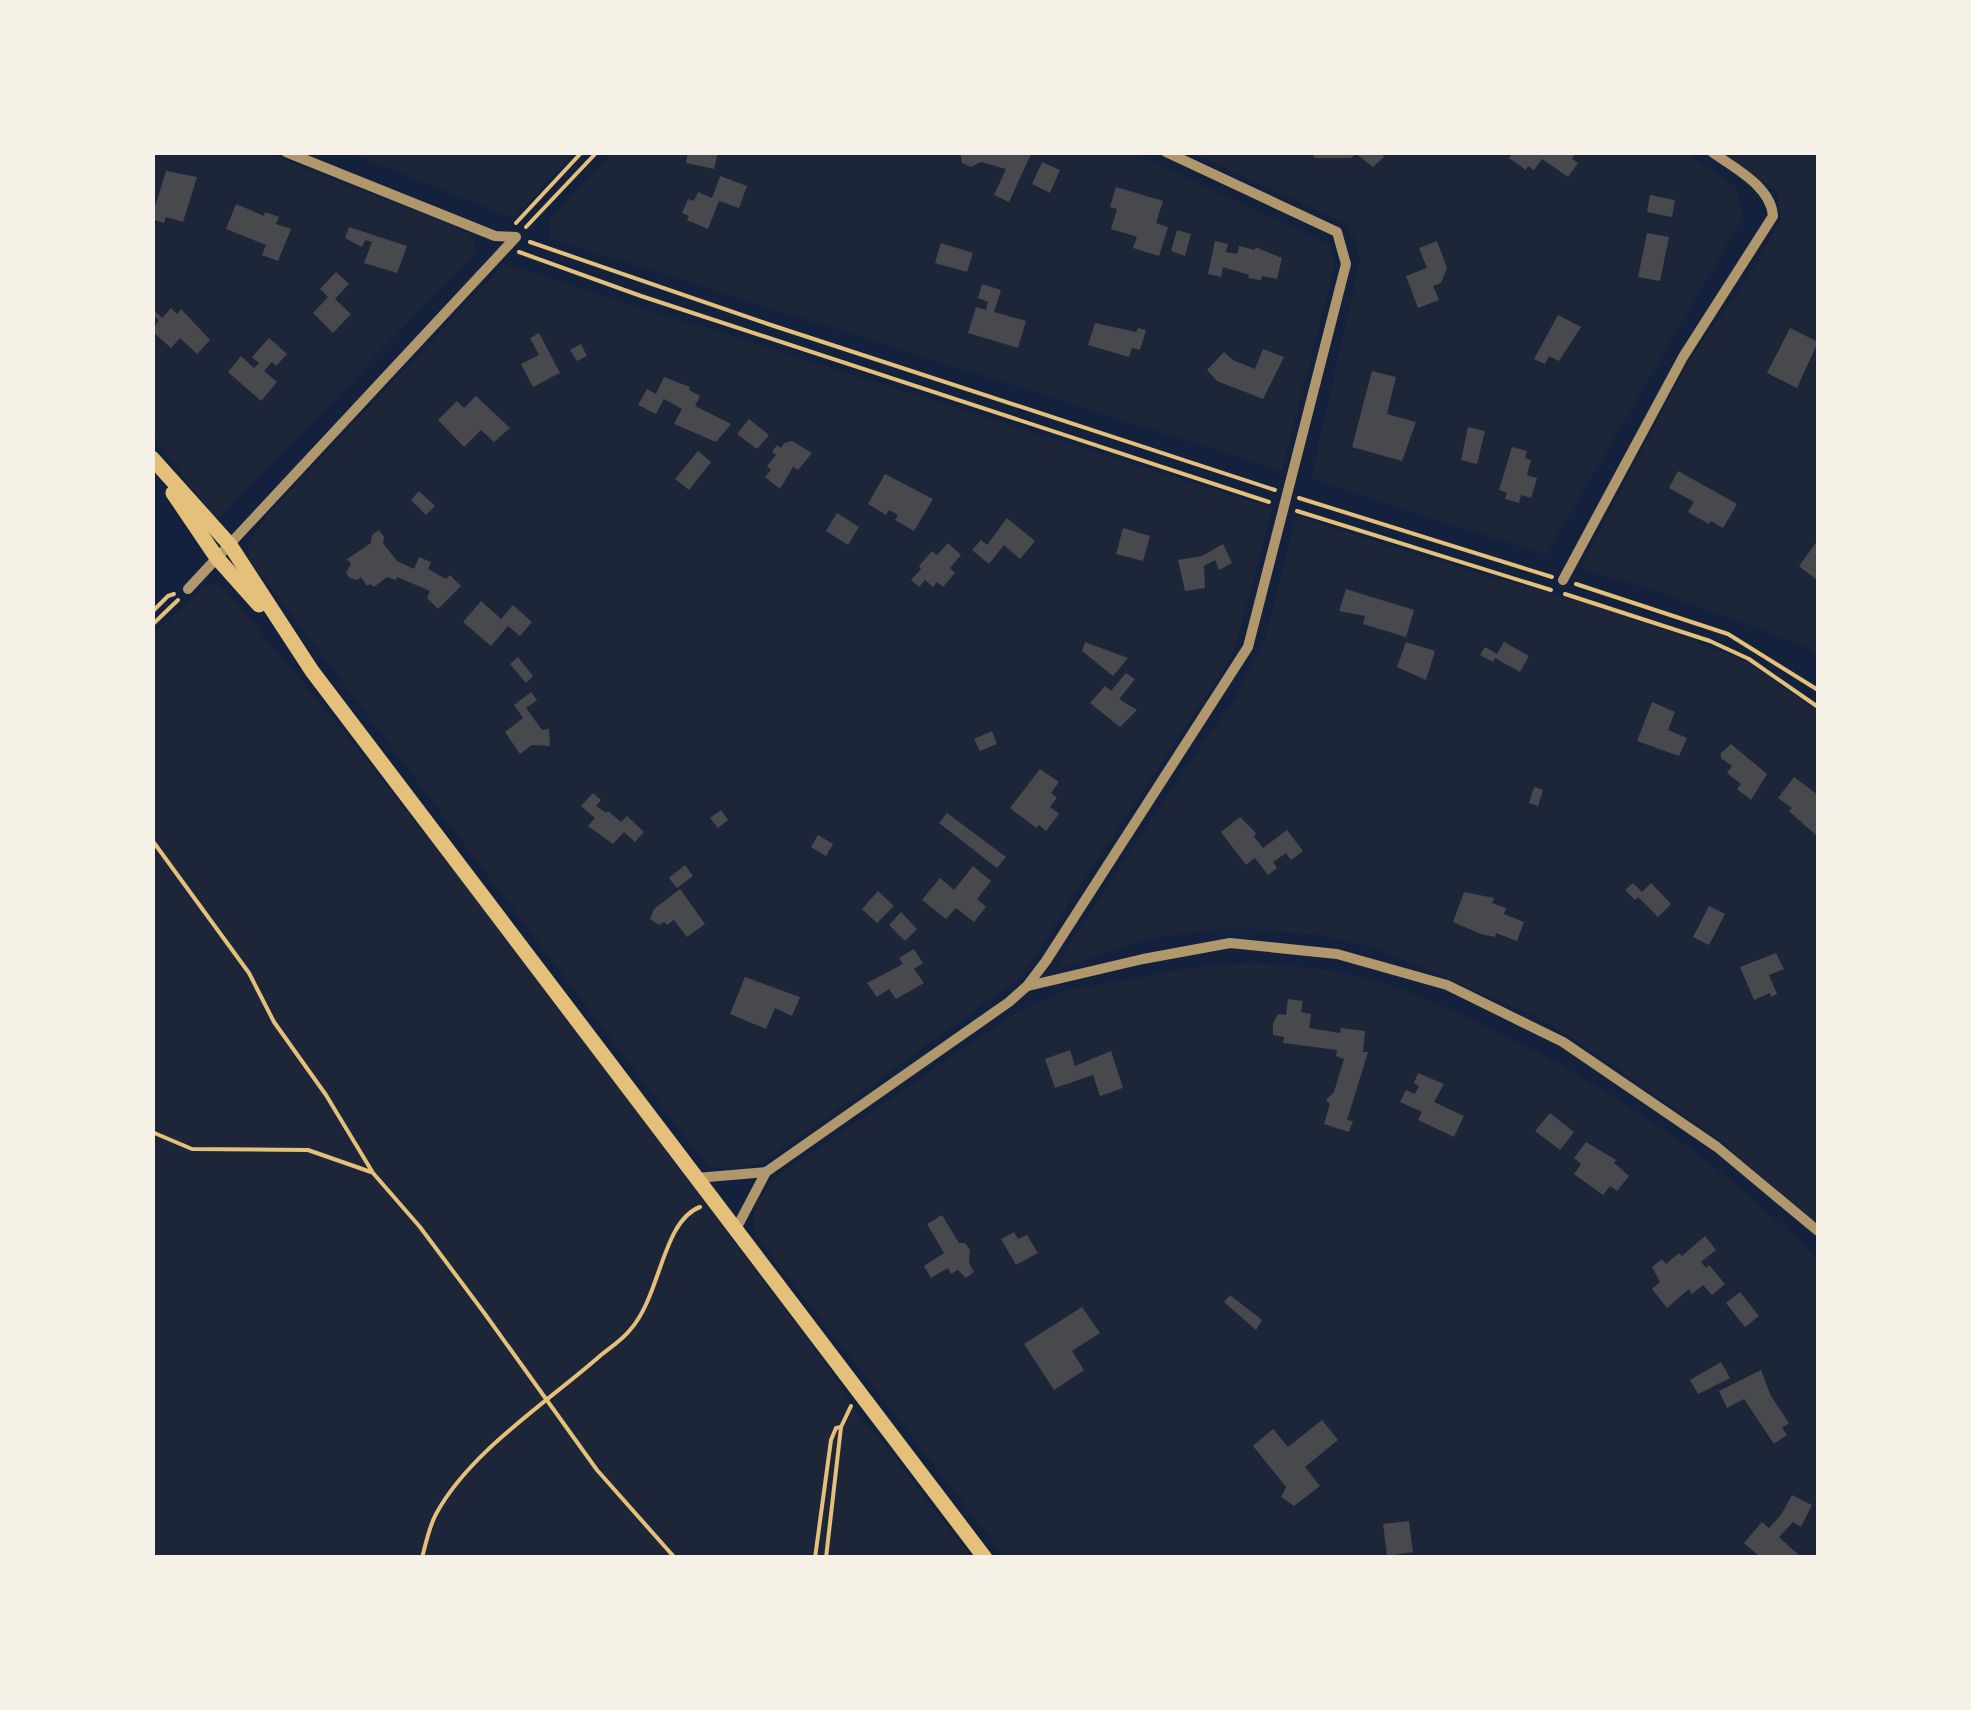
<svg xmlns="http://www.w3.org/2000/svg" width="1971" height="1710" font-family="'Varela Round',sans-serif">
	<style>
		.green { fill: #1d2539 }
		.building { fill: #48494c }
		.lines { fill: none; stroke-linecap: round; stroke-linejoin: round }
		.path { stroke: #e5c07b; stroke-width: 4 }
		.minor { stroke: #b1986c; stroke-width: 10 }
		.primary { stroke: #e5c07b; stroke-width: 15 }
	</style>
	<rect width="100%" height="100%" fill="#14213d"/>
	<g class="green">
		<polygon points="153,153 266,153 453,226 470,234 477,252 216,521 153,436"/>
		<polygon points="349,153 574,153 514,218"/>
		<polygon points="611,153 1134,153 1329,244 1335,263 1282,471 550,238 549,220"/>
		<polygon points="1191,153 1688,153 1737,188 1742,219 1546,555 1311,479 1360,260 1356,241 1345,223"/>
		<polygon points="1723,153 1818,153 1818,654 1806,646 1650,589 1580,568 1687,364 1745,281 1781,219 1777,192"/>
		<polygon points="504,264 1272,508 1237,643 1229,660 1020,978 765,1162 739,1168 710,1168 693,1148 248,557 249,542 269,513"/>
		<polygon points="1297,516 1456,567 1612,610 1748,662 1818,712 1818,1227 1717,1138 1586,1047 1535,1016 1373,947 1317,935 1256,929 1215,929 1141,940 1057,970 1068,946 1185,768 1237,696 1264,641"/>
		<polygon points="215,583 222,586 350,739 500,929 828,1367 863,1422 869,1429 872,1428 971,1557 153,1558 153,634 202,588"/>
		<path d="M1252,963C1292,966 1333,969 1372,980C1409,990 1443,1007 1478,1023C1604,1082 1721,1160 1818,1261V1557H1005L755,1235C750,1207 759,1197 777,1176L1017,1012L1066,990L1198,967Z"/>
	</g>
	<g class="building">
		<polygon points="688,152 718,152 714,169 686,163"/>
		<polygon points="960,152 1032,152 1009,202 994,195 1006,169 981,162 971,167 962,163"/>
		<polygon points="1314,152 1381,152 1384,157 1373,167 1356,154 1351,158 1314,158"/>
		<polygon points="1513,152 1573,152 1575,154 1572,159 1578,163 1568,177 1542,159 1534,170 1528,166 1526,170 1509,158"/>
		<polygon points="1042,162 1060,170 1050,193 1032,184"/>
		<polygon points="166,171 197,177 183,222 166,217 164,223 152,219 152,203 156,204"/>
		<polygon points="720,176 747,186 739,208 719,201 708,229 687,220 689,216 682,213 688,199 694,201 698,192 712,198"/>
		<polygon points="1116,187 1163,201 1156,223 1168,227 1159,256 1133,248 1137,237 1111,229 1117,209 1110,207"/>
		<polygon points="1650,195 1675,200 1672,217 1647,212"/>
		<polygon points="236,204 264,216 265,212 279,217 276,224 291,229 278,261 262,255 266,245 226,229"/>
		<polygon points="349,227 407,246 397,273 364,263 372,242 365,240 362,247 345,238"/>
		<polygon points="1177,230 1191,234 1185,256 1171,251"/>
		<polygon points="1647,233 1669,237 1660,281 1638,277"/>
		<polygon points="1215,241 1228,244 1226,252 1237,254 1239,246 1255,250 1255,247 1282,258 1277,279 1262,276 1261,280 1248,278 1249,275 1223,267 1221,277 1208,274"/>
		<polygon points="1437,241 1447,268 1441,283 1433,286 1439,300 1418,308 1406,276 1427,268 1419,248"/>
		<polygon points="941,243 973,253 967,272 935,263"/>
		<polygon points="336,272 349,284 335,299 351,314 333,333 313,313 328,297 320,289"/>
		<polygon points="982,284 1001,290 994,312 1026,321 1018,348 968,333 976,307 986,310 988,302 978,298"/>
		<polygon points="171,308 177,314 181,309 210,340 197,354 180,338 171,348 152,331 159,320 153,315 156,312 162,318"/>
		<polygon points="1558,315 1581,327 1559,361 1549,356 1545,364 1534,359"/>
		<polygon points="1095,323 1136,332 1138,328 1146,330 1140,350 1132,348 1129,357 1088,345"/>
		<polygon points="1790,328 1818,342 1797,388 1767,373"/>
		<polygon points="539,333 560,373 533,387 521,364 539,355 530,338"/>
		<polygon points="269,338 287,354 276,366 272,362 264,371 277,382 261,401 228,372 241,356 254,368 259,363 252,357"/>
		<polygon points="581,344 587,356 577,361 570,350"/>
		<polygon points="1263,349 1284,357 1263,399 1217,381 1207,370 1224,352 1233,360 1255,369"/>
		<polygon points="1372,371 1396,377 1387,414 1416,422 1402,461 1352,447"/>
		<polygon points="664,377 690,387 689,390 700,396 695,406 731,424 716,442 674,424 682,409 664,399 656,414 638,405 647,389 656,394"/>
		<polygon points="476,396 510,428 494,442 481,430 464,447 438,420 457,401 464,408"/>
		<polygon points="749,419 769,435 757,449 737,434"/>
		<polygon points="1468,427 1485,431 1477,464 1461,460"/>
		<polygon points="792,441 812,453 798,470 793,467 780,489 765,477 771,470 767,466 776,455 772,452 777,445 781,448 784,443"/>
		<polygon points="1512,447 1527,451 1525,458 1531,460 1527,475 1537,478 1531,498 1521,495 1519,503 1505,499 1507,493 1499,490"/>
		<polygon points="698,451 711,462 689,490 675,479"/>
		<polygon points="1678,471 1737,504 1723,528 1711,521 1709,524 1688,512 1694,502 1669,488"/>
		<polygon points="885,474 933,499 914,531 895,520 898,515 889,510 886,515 868,504"/>
		<polygon points="419,491 435,506 426,515 411,500"/>
		<polygon points="837,513 859,527 848,545 826,531"/>
		<polygon points="1007,518 1035,541 1020,559 1004,545 989,564 972,550 981,540 987,545"/>
		<polygon points="1123,528 1150,536 1143,561 1116,554"/>
		<polygon points="379,530 384,537 383,543 397,561 414,569 419,557 431,562 428,569 446,579 450,575 461,586 438,609 427,598 430,591 397,577 396,580 387,577 374,587 370,584 367,586 361,577 357,580 350,578 346,573 351,564 347,559 371,543 372,535"/>
		<polygon points="1818,540 1818,581 1799,566"/>
		<polygon points="948,543 961,555 950,568 955,573 943,587 937,582 933,587 925,580 919,587 911,580 921,569 919,566 932,551 937,555"/>
		<polygon points="1223,544 1232,563 1219,570 1215,560 1204,566 1205,588 1185,591 1178,560 1202,556"/>
		<polygon points="1346,589 1414,610 1406,637 1363,624 1365,616 1339,611"/>
		<polygon points="481,601 501,619 513,605 532,622 520,636 508,626 491,646 463,622"/>
		<polygon points="1085,642 1128,658 1113,676 1082,651"/>
		<polygon points="1406,642 1435,651 1426,680 1397,667"/>
		<polygon points="1504,642 1529,656 1520,672 1495,658 1493,662 1480,655 1485,647 1497,654"/>
		<polygon points="518,657 533,676 526,683 510,664"/>
		<polygon points="1126,673 1135,679 1119,699 1137,710 1120,727 1090,703 1105,686 1111,691"/>
		<polygon points="531,692 537,700 526,708 542,730 549,729 550,746 532,745 520,754 505,732 523,718 514,705"/>
		<polygon points="1652,702 1675,712 1668,730 1687,738 1679,756 1637,741"/>
		<polygon points="992,731 997,744 980,751 974,739"/>
		<polygon points="1731,744 1767,774 1751,800 1737,789 1741,784 1727,773 1732,766 1721,758 1721,753"/>
		<polygon points="1040,769 1059,782 1051,793 1057,798 1050,807 1059,814 1046,831 1039,825 1036,828 1010,808"/>
		<polygon points="1794,777 1818,795 1818,837 1789,811 1792,808 1778,798"/>
		<polygon points="1534,787 1543,790 1538,806 1529,803"/>
		<polygon points="593,793 601,800 596,806 599,808 606,813 608,811 621,822 627,816 644,832 635,842 624,832 613,844 588,826 595,818 581,806"/>
		<polygon points="721,810 728,820 718,828 710,818"/>
		<polygon points="947,813 1006,857 997,868 939,823"/>
		<polygon points="1240,817 1256,833 1254,837 1263,848 1287,830 1303,851 1291,860 1286,853 1273,862 1277,868 1268,875 1255,858 1246,865 1221,832"/>
		<polygon points="818,835 833,844 826,856 811,847"/>
		<polygon points="685,865 693,876 677,888 669,878"/>
		<polygon points="973,866 991,881 977,899 986,907 974,922 956,908 946,919 922,900 940,878 954,890"/>
		<polygon points="1633,883 1642,892 1651,883 1671,904 1658,917 1638,897 1635,900 1625,890"/>
		<polygon points="680,889 705,924 687,937 674,920 667,925 664,922 659,925 650,919 654,909"/>
		<polygon points="878,891 894,906 877,923 862,909"/>
		<polygon points="1464,892 1494,898 1492,903 1506,908 1504,914 1524,922 1517,941 1496,933 1495,937 1481,934 1453,922"/>
		<polygon points="1709,906 1725,914 1709,945 1693,937"/>
		<polygon points="901,912 917,929 905,941 889,925"/>
		<polygon points="914,949 923,963 914,969 924,983 896,999 889,989 877,997 867,983 903,964 899,958"/>
		<polygon points="1776,953 1784,969 1769,975 1777,994 1771,997 1770,993 1754,1000 1740,967"/>
		<polygon points="745,977 800,997 792,1016 775,1008 766,1029 730,1014"/>
		<polygon points="1288,999 1303,1001 1301,1012 1311,1014 1309,1028 1340,1033 1341,1028 1365,1031 1363,1052 1368,1052 1347,1120 1353,1121 1349,1132 1324,1124 1330,1104 1326,1100 1334,1092 1344,1059 1336,1056 1337,1050 1283,1043 1284,1037 1273,1035 1273,1024 1278,1014 1286,1015"/>
		<polygon points="1070,1050 1075,1066 1111,1051 1123,1088 1100,1096 1093,1075 1055,1088 1045,1059"/>
		<polygon points="1418,1073 1444,1084 1434,1102 1464,1116 1454,1137 1418,1120 1422,1112 1400,1102 1406,1090 1415,1094 1419,1086 1414,1083"/>
		<polygon points="1550,1113 1574,1132 1560,1150 1535,1131"/>
		<polygon points="1586,1142 1616,1160 1614,1163 1629,1176 1617,1191 1610,1186 1603,1195 1574,1174 1581,1164 1574,1158"/>
		<polygon points="942,1215 959,1243 965,1243 970,1250 969,1263 974,1272 966,1278 958,1270 951,1274 948,1268 931,1278 924,1266 944,1253 927,1224"/>
		<polygon points="1014,1232 1018,1239 1027,1235 1038,1253 1016,1265 1001,1239"/>
		<polygon points="1705,1236 1716,1250 1701,1262 1706,1268 1709,1265 1725,1284 1712,1295 1703,1285 1692,1294 1689,1289 1667,1308 1652,1289 1660,1282 1652,1267 1662,1259 1666,1264 1679,1253 1682,1256"/>
		<polygon points="1740,1292 1759,1316 1745,1327 1726,1303"/>
		<polygon points="1230,1295 1262,1320 1256,1330 1224,1302"/>
		<polygon points="1082,1307 1100,1333 1072,1351 1084,1370 1054,1390 1024,1344"/>
		<polygon points="1721,1362 1730,1378 1698,1394 1690,1380"/>
		<polygon points="1761,1370 1771,1396 1789,1423 1782,1428 1787,1435 1774,1444 1744,1399 1727,1408 1719,1391"/>
		<polygon points="1322,1420 1338,1440 1305,1467 1320,1486 1294,1506 1281,1497 1286,1487 1253,1446 1273,1429 1288,1447"/>
		<polygon points="1792,1495 1812,1505 1801,1527 1793,1522 1779,1537 1802,1558 1761,1558 1744,1543 1762,1522 1769,1528 1781,1515"/>
		<polygon points="1409,1521 1413,1552 1387,1556 1383,1524"/>
	</g>
	<g class="lines">
		<g class="path">
			<polyline points="516,223 582,152"/>
			<polyline points="526,227 597,152"/>
			<polyline points="530,242 768,324 1275,490"/>
			<polyline points="519,252 641,296 1269,502"/>
			<polyline points="1299,498 1552,577"/>
			<polyline points="1297,511 1551,590"/>
			<polyline points="1576,584 1728,634 1818,690"/>
			<polyline points="1565,594 1710,641 1749,659 1818,707"/>
			<polyline points="152,612 168,596 174,594"/>
			<polyline points="152,625 178,600"/>
			<polyline points="152,840 249,973 274,1022 326,1095 373,1173 420,1227 485,1314 597,1470 675,1558"/>
			<polyline points="152,1132 192,1149 308,1150 371,1172"/>
			<path d="M422,1558C426,1543 429,1527 436,1514C470,1451 548,1402 601,1355C611,1347 622,1340 630,1330C661,1296 662,1221 700,1207"/>
			<polyline points="815,1558 831,1440 836,1428 841,1427"/>
			<polyline points="826,1558 841,1427 851,1406"/>
		</g>
		<g class="minor">
			<path d="M1563,580L1683,357L1773,216C1771,186 1734,168 1712,152"/>
			<polyline points="188,589 516,237 495,236 286,152"/>
			<polyline points="1028,986 1143,959 1230,943 1337,954 1447,985 1563,1042 1717,1147 1818,1231"/>
			<polyline points="696,1178 766,1172 1009,1002 1027,986 1046,961 1248,647 1346,264 1337,232 1166,152"/>
			<polyline points="736,1229 766,1172"/>
		</g>
		<g class="primary">
			<polyline points="152,458 230,545 312,671 985,1558"/>
			<polyline points="173,493 217,558 259,605"/>
		</g>
	</g>
	<rect width="1971" height="1710" fill="none" stroke="#f6f1e7" stroke-width="310"/>
</svg>
